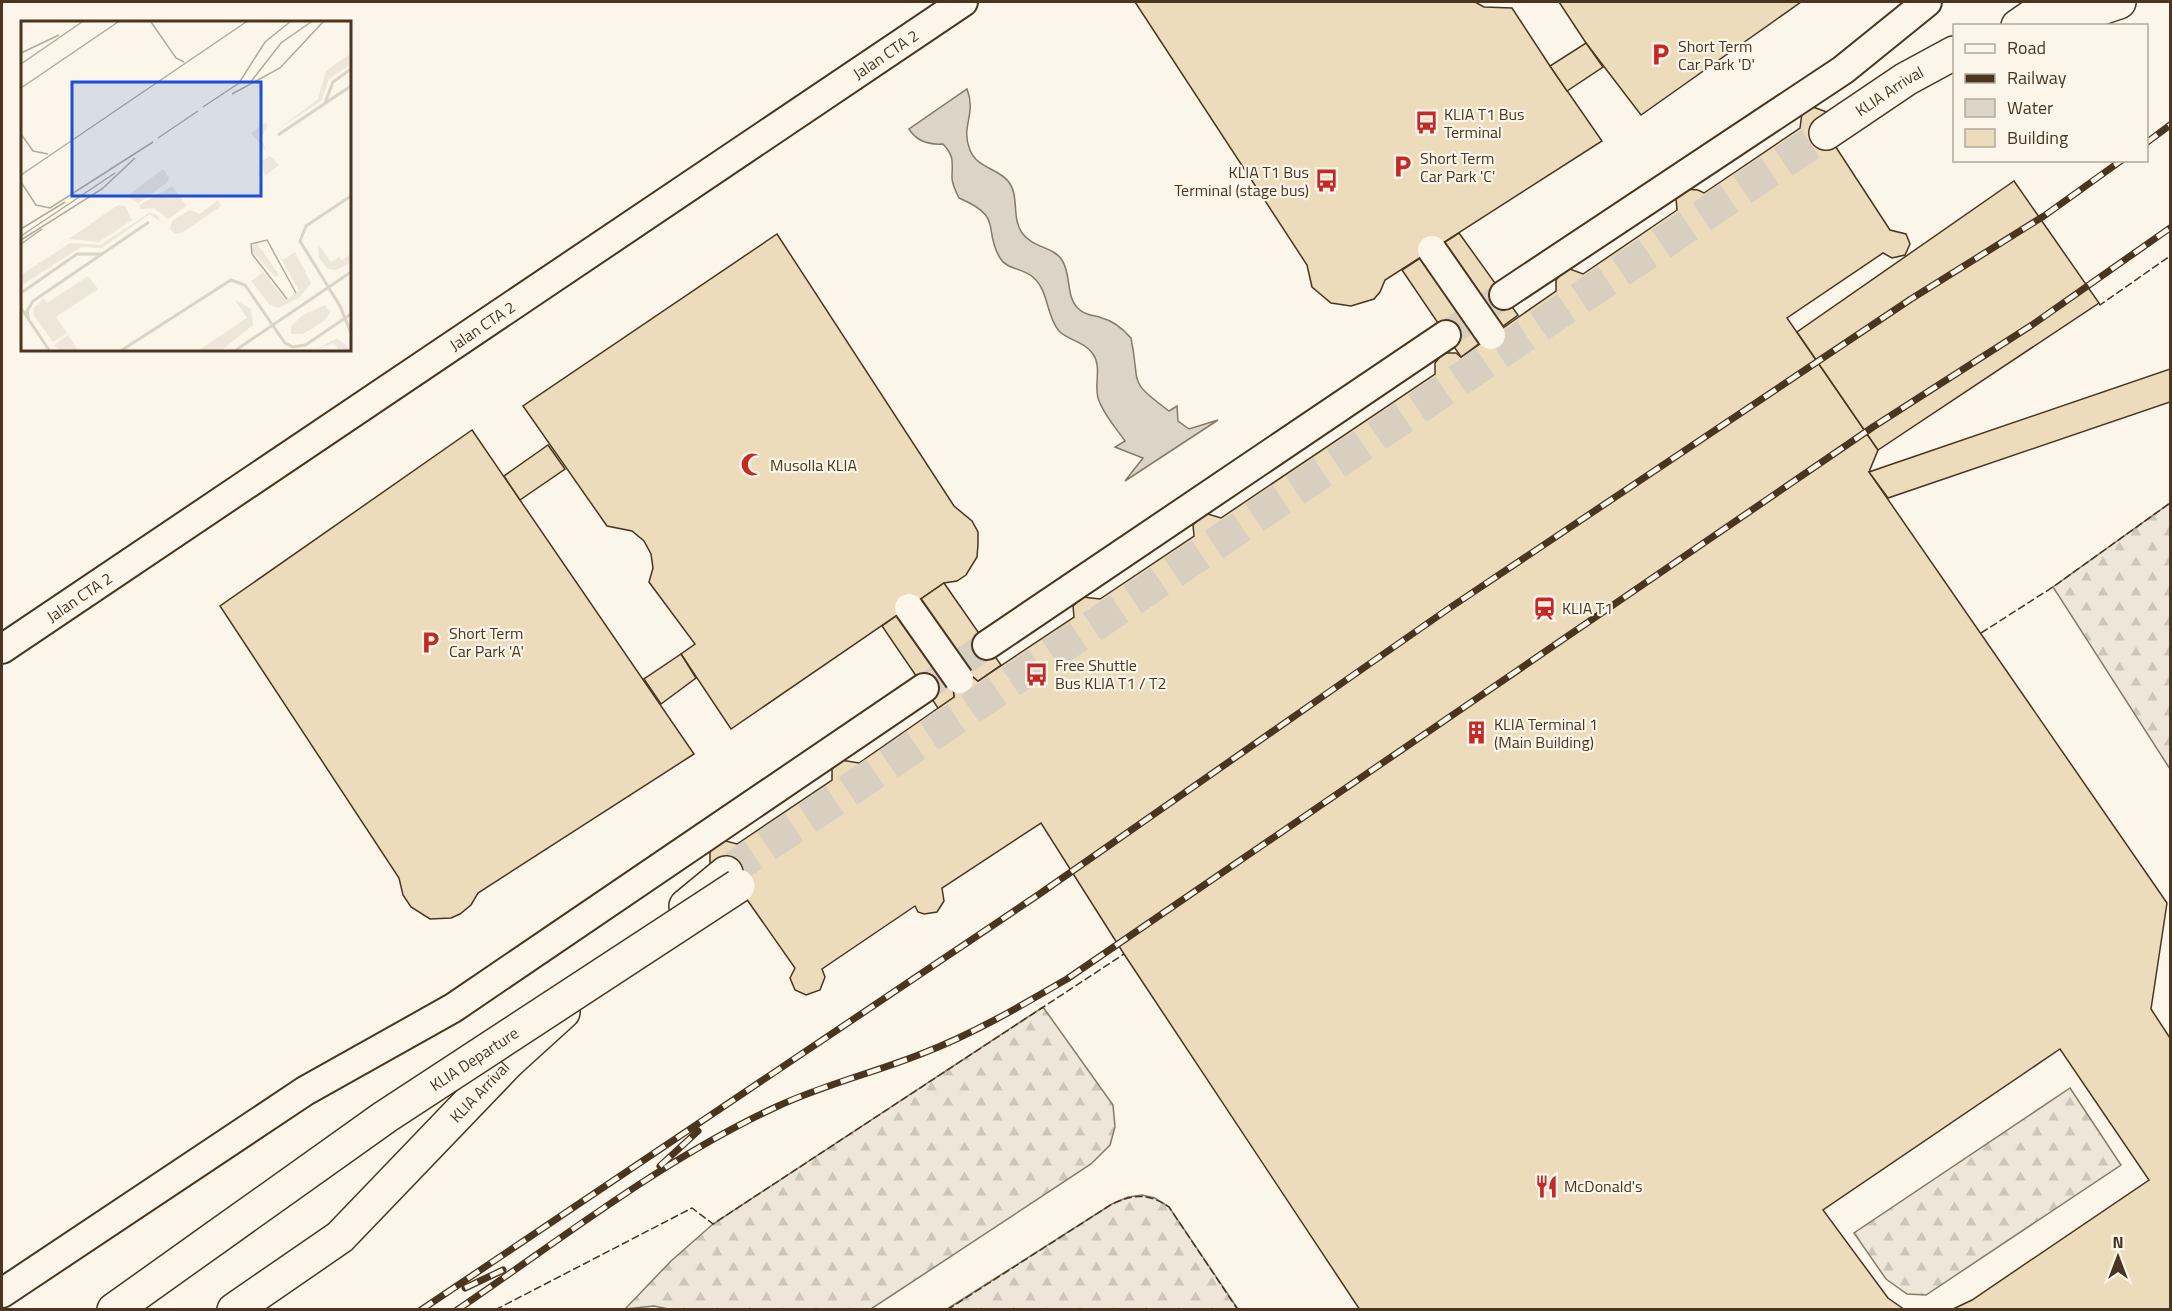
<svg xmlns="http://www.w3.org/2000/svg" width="2172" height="1311" font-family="'Titillium Web',sans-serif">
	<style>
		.forest { fill: url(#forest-firs); stroke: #887966; stroke-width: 1.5 }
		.water { fill: #dcd4c6; stroke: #887966; stroke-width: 1.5 }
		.building { fill: #ecdcbc; stroke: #4a3520; stroke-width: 1.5 }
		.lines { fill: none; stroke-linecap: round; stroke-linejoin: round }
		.minor-tunnel { stroke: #d8cfc1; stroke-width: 28; stroke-dasharray: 28 14; stroke-linecap: butt }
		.major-tunnel { stroke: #d8cfc1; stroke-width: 33; stroke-dasharray: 33 16; stroke-linecap: butt }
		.minor-casing { stroke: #4a3520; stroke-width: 32 }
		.major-casing { stroke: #4a3520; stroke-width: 36 }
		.minor { stroke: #fbf6e9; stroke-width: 28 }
		.major { stroke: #fbf6e9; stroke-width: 33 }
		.rail-casing { stroke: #4a3520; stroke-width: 7 }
		.rail { stroke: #fbf6e9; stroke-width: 4.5; stroke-dasharray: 14; stroke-linecap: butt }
		.minor-bridge-casing { stroke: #4a3520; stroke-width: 32; stroke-linecap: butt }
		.major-bridge-casing { stroke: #4a3520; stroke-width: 36; stroke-linecap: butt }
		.minor-bridge { stroke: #fbf6e9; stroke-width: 28 }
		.major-bridge { stroke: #fbf6e9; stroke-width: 33 }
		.fence { stroke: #4a3520; stroke-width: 1.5; stroke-dasharray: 8 3; stroke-linecap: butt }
		.labels { text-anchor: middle; stroke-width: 4.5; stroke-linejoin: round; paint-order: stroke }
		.poi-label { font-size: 16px; fill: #4a3520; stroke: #fbf6e9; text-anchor: start }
		.street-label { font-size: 16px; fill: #4a3520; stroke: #fbf6e9 }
		.inset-river { fill: none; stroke: #dcd4c6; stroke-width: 3 }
		.inset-road { fill: none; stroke: #b4a999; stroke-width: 1.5 }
		.view { fill: #1d4ed8; fill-opacity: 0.15; stroke: #1d4ed8; stroke-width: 3 }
		.inset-edge { fill: none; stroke: #4a3520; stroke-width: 3 }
	</style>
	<defs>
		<pattern id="forest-firs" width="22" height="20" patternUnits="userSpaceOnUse" patternTransform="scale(1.5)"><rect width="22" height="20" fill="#ede6d9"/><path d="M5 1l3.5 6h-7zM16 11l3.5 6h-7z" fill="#cdc6ba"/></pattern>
	</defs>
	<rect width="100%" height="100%" fill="#fbf6e9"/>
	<g class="forest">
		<polygon points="2170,503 2170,769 2053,587"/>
		<polygon points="1043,1007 1113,1105 1115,1127 1110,1145 1091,1164 871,1309 673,1310 654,1306 625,1309 671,1261 713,1224"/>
		<polygon points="2070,1088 2121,1165 1926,1295 1907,1294 1886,1279 1854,1233"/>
		<polygon points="1142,1195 1155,1198 1169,1207 1238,1309 947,1309 1112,1204 1128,1197"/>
	</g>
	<path class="water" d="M967,89C977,115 960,126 970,150C977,168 997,168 1008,181C1020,195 1011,217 1022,233C1033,248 1054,247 1062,260C1072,275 1065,299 1080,310C1087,316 1094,315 1102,318C1114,321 1123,329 1131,338C1141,386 1126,379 1169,411L1177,406L1178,421L1189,429L1218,420L1125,481L1143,458L1115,447L1125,441C1116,428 1103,414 1098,398C1094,384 1102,367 1093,354C1084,341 1069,341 1059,331C1046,316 1049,292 1034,278C1024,268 1007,270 1000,258C982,227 1005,218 959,198C956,192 952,184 952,178C952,162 955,157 943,144C929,145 917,142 909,129Z"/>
	<g class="building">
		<polygon points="1135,2 1475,2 1484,7 1512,8 1550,66 1602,141 1385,280 1380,292 1374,299 1351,306 1331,303 1312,287 1307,265"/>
		<polygon points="1559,2 1801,2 1641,115 1586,43"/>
		<polygon points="1586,43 1603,67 1567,91 1550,66"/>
		<polygon points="1813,107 1827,112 1826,132 1890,230 1906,234 1910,244 1905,255 1892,258 1883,253 1787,318 1878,450 1869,472 2167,903 2151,1009 2170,1038 2170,1310 1951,1310 1972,1300 2149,1180 2060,1049 1823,1210 1888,1298 1905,1310 1360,1310 1124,954 1041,823 942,888 944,901 937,912 924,914 918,912 915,906 822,969 825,977 820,990 806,995 795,990 790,978 795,968 729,874 715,870 710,864 710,850 722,840 737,844 832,780 832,769 841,760 859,763 954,697 953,687 973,677 978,681 1074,617 1073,606 1083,597 1100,599 1194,536 1193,525 1202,516 1208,514 1221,518 1435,374 1435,363 1443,353 1456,353 1461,357 1556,291 1556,280 1564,271 1570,269 1583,274 1677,210 1676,198 1685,189 1698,190 1704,193 1800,128 1802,113"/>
		<polygon points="2014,181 2099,303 1878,450 1797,332"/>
		<polygon points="1459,233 1518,315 1461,357 1402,270"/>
		<polygon points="777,234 954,506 972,521 978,532 978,544 977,557 966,575 957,581 944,583 731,729 681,654 695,644 649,582 653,568 651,554 644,541 632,531 607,526 523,406"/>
		<polygon points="2170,369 2170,402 1888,498 1869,472"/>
		<polygon points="472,430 694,754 478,893 471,905 460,914 451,918 430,919 411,907 403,895 399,878 220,606"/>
		<polygon points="548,445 565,469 520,500 504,476"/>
		<polygon points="944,583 1001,665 978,681 973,677 953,687 954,697 938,708 882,626"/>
		<polygon points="681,654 696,678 661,704 644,679"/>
	</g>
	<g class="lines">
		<g class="minor-tunnel">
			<polyline points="1446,335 1504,295"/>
			<polyline points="924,688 987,645"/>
		</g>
		<polyline class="major-tunnel" points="726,873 1826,133"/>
		<defs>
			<g id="minor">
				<polyline points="1504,295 1843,70 1927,2"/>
				<polyline points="987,645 1446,335"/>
				<path id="s1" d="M2,649L963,2"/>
				<polyline points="2,1293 305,1091 453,1008 924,688"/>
			</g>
			<g id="major">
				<polyline points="2018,26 2053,2"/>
				<polyline points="2047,26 2119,2"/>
				<path id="s2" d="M1826,133L1906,79L1954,53"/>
				<polyline points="686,906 726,873"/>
				<polyline points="114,1310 215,1238"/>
				<path id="s3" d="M234,1310L340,1237L508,1062L563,1012"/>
			</g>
		</defs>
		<use href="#minor" class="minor-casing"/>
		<use href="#major" class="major-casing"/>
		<use href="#minor" class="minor"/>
		<use href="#major" class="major"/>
		<defs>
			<g id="rail">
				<polyline points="2146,143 2170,125"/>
				<polyline points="660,1166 698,1131"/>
				<polyline points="465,1288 503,1270"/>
				<polyline points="421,1310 1038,895 1451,607 1911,299 2044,216 2122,160"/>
				<path d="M457,1310C560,1240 662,1160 776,1107C823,1085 873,1073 921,1054C973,1034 1019,1007 1067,979L1873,427L2032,325L2170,228"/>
			</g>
		</defs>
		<use href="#rail" class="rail-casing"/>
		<use href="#rail" class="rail"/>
		<defs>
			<g id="minor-bridge">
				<polyline points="1432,250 1491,335"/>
				<polyline points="909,608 959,679"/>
			</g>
			<g id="major-bridge">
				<path id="s4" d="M215,1238L385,1117L738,886"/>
			</g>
		</defs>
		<use href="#minor-bridge" class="minor-bridge-casing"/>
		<use href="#major-bridge" class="major-bridge-casing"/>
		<use href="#minor-bridge" class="minor-bridge"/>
		<use href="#major-bridge" class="major-bridge"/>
		<g class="fence">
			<polyline points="2099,303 2100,305 2170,256"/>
			<polyline points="1981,633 2053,587 2170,503"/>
			<polyline points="495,1310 692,1208 713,1224 1124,954"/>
			<path d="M947,1310L1112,1204C1135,1194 1148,1193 1169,1207L1238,1310"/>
		</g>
	</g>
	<defs>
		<symbol id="parking-bare" viewBox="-9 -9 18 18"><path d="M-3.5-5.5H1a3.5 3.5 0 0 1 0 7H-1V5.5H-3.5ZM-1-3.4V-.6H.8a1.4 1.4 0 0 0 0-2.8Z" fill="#c62828" stroke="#fbf6e9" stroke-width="2.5" paint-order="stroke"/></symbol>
		<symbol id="bus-bare" viewBox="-9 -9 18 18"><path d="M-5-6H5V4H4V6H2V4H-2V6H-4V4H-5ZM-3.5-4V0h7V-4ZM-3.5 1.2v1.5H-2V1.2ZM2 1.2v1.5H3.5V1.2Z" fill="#c62828" stroke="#fbf6e9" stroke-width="2.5" paint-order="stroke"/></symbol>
		<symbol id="mosque-bare" viewBox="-9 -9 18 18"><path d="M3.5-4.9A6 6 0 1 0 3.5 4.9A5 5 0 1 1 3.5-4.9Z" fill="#c62828" stroke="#fbf6e9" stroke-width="2.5" paint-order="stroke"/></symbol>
		<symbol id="station-bare" viewBox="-9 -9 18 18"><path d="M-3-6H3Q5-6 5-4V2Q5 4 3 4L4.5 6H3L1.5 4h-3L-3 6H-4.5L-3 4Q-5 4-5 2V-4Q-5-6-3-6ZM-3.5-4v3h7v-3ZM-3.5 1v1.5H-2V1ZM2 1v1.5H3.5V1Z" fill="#c62828" stroke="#fbf6e9" stroke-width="2.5" paint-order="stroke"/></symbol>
		<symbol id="building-bare" viewBox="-9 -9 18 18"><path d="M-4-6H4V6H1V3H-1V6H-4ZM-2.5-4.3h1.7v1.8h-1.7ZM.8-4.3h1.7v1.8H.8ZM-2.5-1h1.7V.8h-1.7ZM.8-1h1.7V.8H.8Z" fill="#c62828" stroke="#fbf6e9" stroke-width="2.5" paint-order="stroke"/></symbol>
		<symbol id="restaurant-bare" viewBox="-9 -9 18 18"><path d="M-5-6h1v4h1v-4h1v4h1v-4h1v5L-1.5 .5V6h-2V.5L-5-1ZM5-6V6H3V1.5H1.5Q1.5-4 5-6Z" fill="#c62828" stroke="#fbf6e9" stroke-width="2.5" paint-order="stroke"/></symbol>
	</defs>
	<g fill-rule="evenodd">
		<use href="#parking-bare" x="1644" y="38" width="33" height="33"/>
		<use href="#bus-bare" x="1410" y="106" width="33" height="33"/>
		<use href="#parking-bare" x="1386" y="150" width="33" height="33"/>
		<use href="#bus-bare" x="1310" y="164" width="33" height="33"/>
		<use href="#mosque-bare" x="736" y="448" width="33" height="33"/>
		<use href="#station-bare" x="1528" y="592" width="33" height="33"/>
		<use href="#parking-bare" x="414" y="626" width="33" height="33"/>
		<use href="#bus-bare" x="1020" y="658" width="33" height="33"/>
		<use href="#building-bare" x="1460" y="716" width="33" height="33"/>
		<use href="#restaurant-bare" x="1530" y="1170" width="33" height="33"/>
	</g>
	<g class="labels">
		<g class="poi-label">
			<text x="1678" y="52">Short Term<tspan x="1678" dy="18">Car Park 'D'</tspan></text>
			<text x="1444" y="120">KLIA T1 Bus<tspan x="1444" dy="18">Terminal</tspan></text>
			<text x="1420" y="164">Short Term<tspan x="1420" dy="18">Car Park 'C'</tspan></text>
			<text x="1309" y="178" text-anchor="end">KLIA T1 Bus<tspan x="1309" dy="18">Terminal (stage bus)</tspan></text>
			<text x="770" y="471">Musolla KLIA</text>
			<text x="1562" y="614">KLIA T1</text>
			<text x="449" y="639">Short Term<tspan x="449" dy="18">Car Park 'A'</tspan></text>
			<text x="1055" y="671">Free Shuttle<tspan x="1055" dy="18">Bus KLIA T1 / T2</tspan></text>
			<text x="1494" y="730">KLIA Terminal 1<tspan x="1494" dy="18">(Main Building)</tspan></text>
			<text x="1564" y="1192">McDonald's</text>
		</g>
		<g class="street-label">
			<text dy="6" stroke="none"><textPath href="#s1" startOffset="1065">Jalan CTA 2</textPath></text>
			<text dy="6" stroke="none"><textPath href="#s2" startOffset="76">KLIA Arrival</textPath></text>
			<text dy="6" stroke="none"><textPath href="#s1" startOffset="579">Jalan CTA 2</textPath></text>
			<text dy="6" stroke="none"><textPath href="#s1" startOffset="93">Jalan CTA 2</textPath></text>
			<text dy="6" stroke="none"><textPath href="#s4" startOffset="315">KLIA Departure</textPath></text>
			<text dy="6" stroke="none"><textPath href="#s3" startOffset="330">KLIA Arrival</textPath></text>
		</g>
	</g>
	<g transform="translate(21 21)">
		<rect width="330" height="330" fill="#fbf6e9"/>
		<path d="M330,32V43L308,58L300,80L256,109L297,78L305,50ZM97,184L104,185L111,199L78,221L48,218L0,251ZM128,192L135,193L140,201L129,193L81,227L60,226L0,265V254L49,222L79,224ZM236,222L258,254L255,256L231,231V225ZM297,223L310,241L318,236L321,239L330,232V242L315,249L307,248L298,237ZM255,228L262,239L274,231L290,262L279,276L257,287L249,284L230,260L241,252L229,236L265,279L278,270ZM67,255L77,268L35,296L46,312L32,321L12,293L13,287L23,277L26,282ZM214,279L230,288L232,304L201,329H178L226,297ZM304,284L309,292L303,300L282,313H270V305L282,294ZM47,314L57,329H37L33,324ZM316,317L330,329H318L313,322L294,329Z" fill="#ede6d9"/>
		<path d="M245,101L247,105L240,117L246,131L230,112ZM249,135L258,144L244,155L241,140ZM142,148L148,157L146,162L117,182L106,175ZM151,165L166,185L147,198L133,187L119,188V184ZM197,179L200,185L162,211L155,213L149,208L151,200L169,189L179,193Z" fill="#ede6d9"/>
		<path class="inset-river" d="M304,82L312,61L330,48M257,114L330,65M330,175L285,205L279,220L319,285L330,312M0,272L56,233H80M0,287L28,329M8,300L6,290L12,280L128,201M283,325L330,293M101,329L210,259L224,264L264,322L272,326L284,324M215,329L330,251"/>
		<path class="inset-road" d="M130,1L155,37L163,41M0,32L38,14M0,43L61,1M229,62L260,22L290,1M0,67L97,1M211,73L259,47L302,1M182,86L218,62L244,21L269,1M0,113L12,130L27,133M137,117L177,90M0,154L225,1M0,161L15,184L29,187L132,121M0,208L44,181M0,215L94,152M0,219L81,168L114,137M0,223L21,208M266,278L231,233L230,223L246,219L275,272"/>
		<path class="view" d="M51,61H240V175H51Z"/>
		<rect width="330" height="330" class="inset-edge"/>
	</g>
	<rect width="2172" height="1311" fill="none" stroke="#4a3520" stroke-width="6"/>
	<rect x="1953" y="24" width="195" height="138" fill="#fbf6e9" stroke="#b4a999" stroke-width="1.5"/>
	<rect x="1965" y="44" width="30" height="9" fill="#fbf6e9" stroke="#b4a999" stroke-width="1.5"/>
	<text x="2007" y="54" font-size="18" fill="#4a3520">Road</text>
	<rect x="1965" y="74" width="30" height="9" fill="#4a3520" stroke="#b4a999" stroke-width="1.5"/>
	<text x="2007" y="84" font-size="18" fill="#4a3520">Railway</text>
	<rect x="1965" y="99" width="30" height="18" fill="#dcd4c6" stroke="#b4a999" stroke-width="1.5"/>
	<text x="2007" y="114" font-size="18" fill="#4a3520">Water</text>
	<rect x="1965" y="129" width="30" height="18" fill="#ecdcbc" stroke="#b4a999" stroke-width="1.5"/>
	<text x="2007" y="144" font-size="18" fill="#4a3520">Building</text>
	<g transform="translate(2118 1257)" stroke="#fbf6e9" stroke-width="4.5" paint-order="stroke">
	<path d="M0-4.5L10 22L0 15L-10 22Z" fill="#4a3520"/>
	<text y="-9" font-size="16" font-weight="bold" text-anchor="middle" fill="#4a3520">N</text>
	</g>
</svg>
